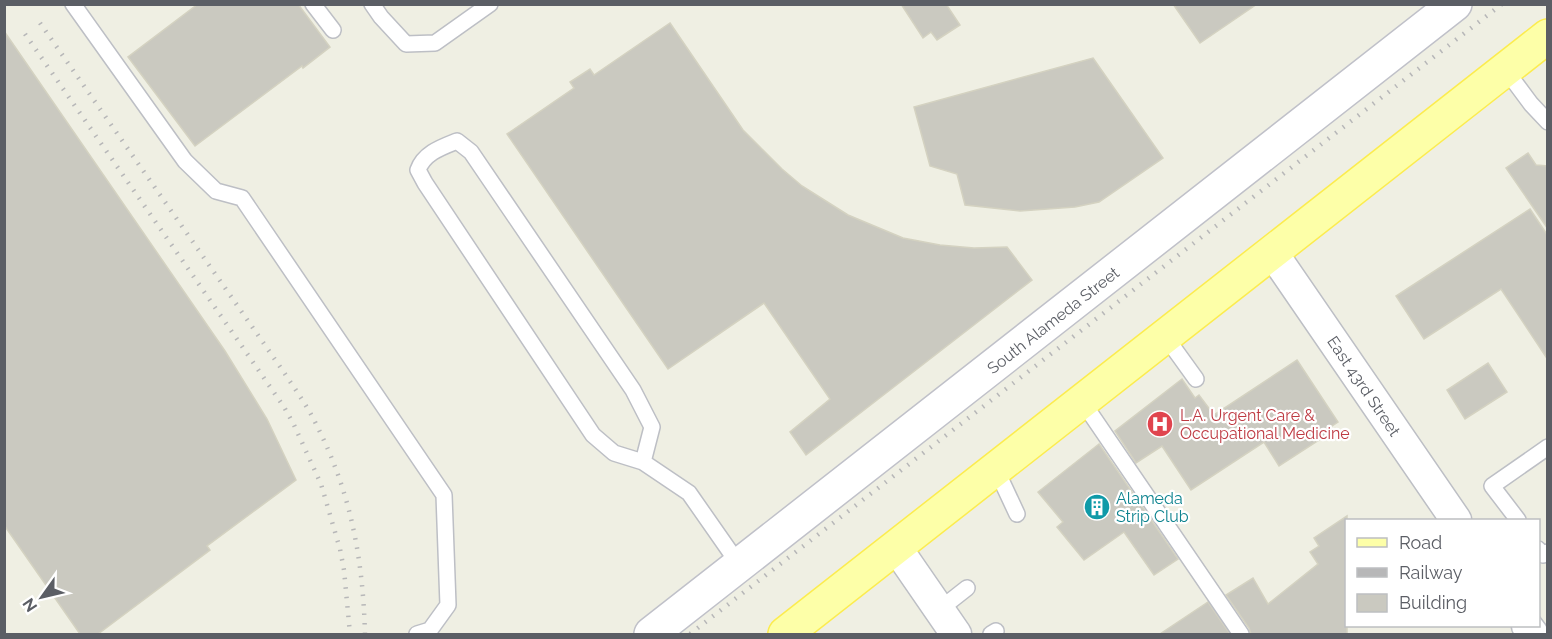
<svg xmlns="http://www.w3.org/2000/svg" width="1552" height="639" font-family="Raleway,sans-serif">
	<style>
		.building { fill: #cac9c0; stroke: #d4d2c1; stroke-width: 1.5 }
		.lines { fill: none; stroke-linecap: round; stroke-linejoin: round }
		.lane-casing { stroke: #bdbfc5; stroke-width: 18 }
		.street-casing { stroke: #bdbfc5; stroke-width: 33 }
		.secondary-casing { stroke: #c0c1c9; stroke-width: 36 }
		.primary-casing { stroke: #fcec4f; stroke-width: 36 }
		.lane { stroke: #fff; stroke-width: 15 }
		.street { stroke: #fff; stroke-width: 30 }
		.secondary { stroke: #fff; stroke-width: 33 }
		.primary { stroke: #fdffa8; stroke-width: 33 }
		.rail { stroke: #b7b7b8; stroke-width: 4.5; stroke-dasharray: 1.5 8; stroke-linecap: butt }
		.labels { text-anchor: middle; stroke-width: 4.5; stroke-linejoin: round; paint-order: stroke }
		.street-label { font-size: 16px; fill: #5b5e65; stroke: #fff }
		.health-label { font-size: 16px; fill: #be3a42; stroke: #fff; text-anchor: start }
		.culture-label { font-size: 16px; fill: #0d838f; stroke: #fff; text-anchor: start }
	</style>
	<rect width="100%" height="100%" fill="#efefe3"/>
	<g class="building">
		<polygon points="198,4 298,4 330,47 303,68 302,66 195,146 128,57"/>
		<polygon points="901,4 946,4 960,25 937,40 931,32 923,38"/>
		<polygon points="1173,4 1257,4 1200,43"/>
		<polygon points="670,23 743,130 782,169 802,186 848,215 903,238 940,245 974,248 1007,247 1032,280 806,455 790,432 830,399 764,303 668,369 507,134 574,88 570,82 590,69 594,75"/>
		<polygon points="4,31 225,351 267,419 296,480 207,546 210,550 98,634 80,634 4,525"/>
		<polygon points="1093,58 1163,158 1099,202 1075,207 1020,211 965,205 957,174 930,166 914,107"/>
		<polygon points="1528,153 1536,165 1548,166 1548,229 1506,168"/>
		<polygon points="1530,209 1548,236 1548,360 1501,289 1424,339 1396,296"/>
		<polygon points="1297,360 1338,422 1329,428 1330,433 1279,466 1264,442 1191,490 1162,446 1136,463 1115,431 1182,379 1195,398 1199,395 1214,415"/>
		<polygon points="1488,363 1507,392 1465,419 1447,390"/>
		<polygon points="1099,444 1178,559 1154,575 1124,532 1084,560 1057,527 1063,522 1038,492"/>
		<polygon points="1347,516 1347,634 1251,634 1249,628 1226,595 1253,578 1268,604 1318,564 1310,552 1319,546 1314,538"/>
		<polygon points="1208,602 1230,634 1160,634"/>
	</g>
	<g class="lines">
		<defs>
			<g id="lane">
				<polyline points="73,4 185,161 216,191 242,198 444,495 448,605 430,630 417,634"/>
				<polyline points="313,4 333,30"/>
				<polyline points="372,4 381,17 406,44 435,43 490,4"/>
				<polyline points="1505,69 1531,104 1548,122"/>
				<polyline points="1165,336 1196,379"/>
				<polyline points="1082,401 1241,634"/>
				<path d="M643,462L652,427L633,390L471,152L457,141C442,147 424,153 418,170L425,183L593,435L614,453L643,462L689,493L740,566"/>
				<polyline points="996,469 1017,514"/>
				<polyline points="1518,520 1492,486 1548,447"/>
				<polyline points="1538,549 1543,555 1548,552"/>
				<polyline points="939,610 967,588"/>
				<polyline points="991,634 996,631"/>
			</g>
			<g id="street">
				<polyline points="1272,252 1456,520"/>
				<polyline points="896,547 956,634"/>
				<polyline points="1527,626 1533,634"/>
			</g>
			<polyline id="secondary" points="651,634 1455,4"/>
			<polyline id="primary" points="785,634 1548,36"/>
		</defs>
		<use href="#lane" class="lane-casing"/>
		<use href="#street" class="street-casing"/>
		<use href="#secondary" class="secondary-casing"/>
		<use href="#primary" class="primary-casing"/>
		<use href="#lane" class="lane"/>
		<use href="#street" class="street"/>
		<use href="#secondary" class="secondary"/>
		<use href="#primary" class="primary"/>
		<g class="rail">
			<path d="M40,23L283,371C295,389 308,407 317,426C351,493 363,560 365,634"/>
			<polyline points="25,34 239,342 284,407 294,425 321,484 340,549 344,570 350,634"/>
			<polyline points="690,634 1502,4"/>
		</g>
	</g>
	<defs>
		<symbol id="hospital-disc" viewBox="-11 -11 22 22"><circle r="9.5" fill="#e0444e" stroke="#fff"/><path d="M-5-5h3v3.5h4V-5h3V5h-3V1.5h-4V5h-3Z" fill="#fff"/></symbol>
		<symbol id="building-disc" viewBox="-11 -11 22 22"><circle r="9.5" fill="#0f9aa8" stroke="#fff"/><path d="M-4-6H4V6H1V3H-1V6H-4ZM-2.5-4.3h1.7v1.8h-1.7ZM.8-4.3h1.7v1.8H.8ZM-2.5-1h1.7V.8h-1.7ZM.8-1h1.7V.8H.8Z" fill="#fff"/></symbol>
	</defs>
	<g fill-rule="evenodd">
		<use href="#hospital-disc" x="1145" y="409" width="30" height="30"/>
		<use href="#building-disc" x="1082" y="492" width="30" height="30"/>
	</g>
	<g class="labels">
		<g class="street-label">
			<text transform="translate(1053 320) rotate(-38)" y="6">South Alameda Street</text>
			<text transform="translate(1364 386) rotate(56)" y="6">East 43rd Street</text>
		</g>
		<g class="health-label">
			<text x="1180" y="421">L.A. Urgent Care &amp;<tspan x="1180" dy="18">Occupational Medicine</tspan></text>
		</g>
		<g class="culture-label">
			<text x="1116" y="504">Alameda<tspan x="1116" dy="18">Strip Club</tspan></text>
		</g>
	</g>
	<rect width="1552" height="639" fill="none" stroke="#5b5e65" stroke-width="12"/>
	<rect x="1345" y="519" width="195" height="108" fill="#ffffff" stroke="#bdbfc1" stroke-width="1.5"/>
	<rect x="1357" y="538" width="30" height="9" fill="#fdffa8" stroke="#bdbfc1" stroke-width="1.5"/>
	<text x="1399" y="549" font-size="18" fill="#5b5e65">Road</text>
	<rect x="1357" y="568" width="30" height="9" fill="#b7b7b8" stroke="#bdbfc1" stroke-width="1.5"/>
	<text x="1399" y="579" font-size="18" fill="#5b5e65">Railway</text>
	<rect x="1357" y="594" width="30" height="18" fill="#cac9c0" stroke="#bdbfc1" stroke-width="1.5"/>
	<text x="1399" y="609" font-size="18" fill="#5b5e65">Building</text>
	<g transform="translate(42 597) rotate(236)" stroke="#ffffff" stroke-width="4.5" paint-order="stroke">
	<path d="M0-4.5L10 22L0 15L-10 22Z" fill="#5b5e65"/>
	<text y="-9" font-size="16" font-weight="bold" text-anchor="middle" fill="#5b5e65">N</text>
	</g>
</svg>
